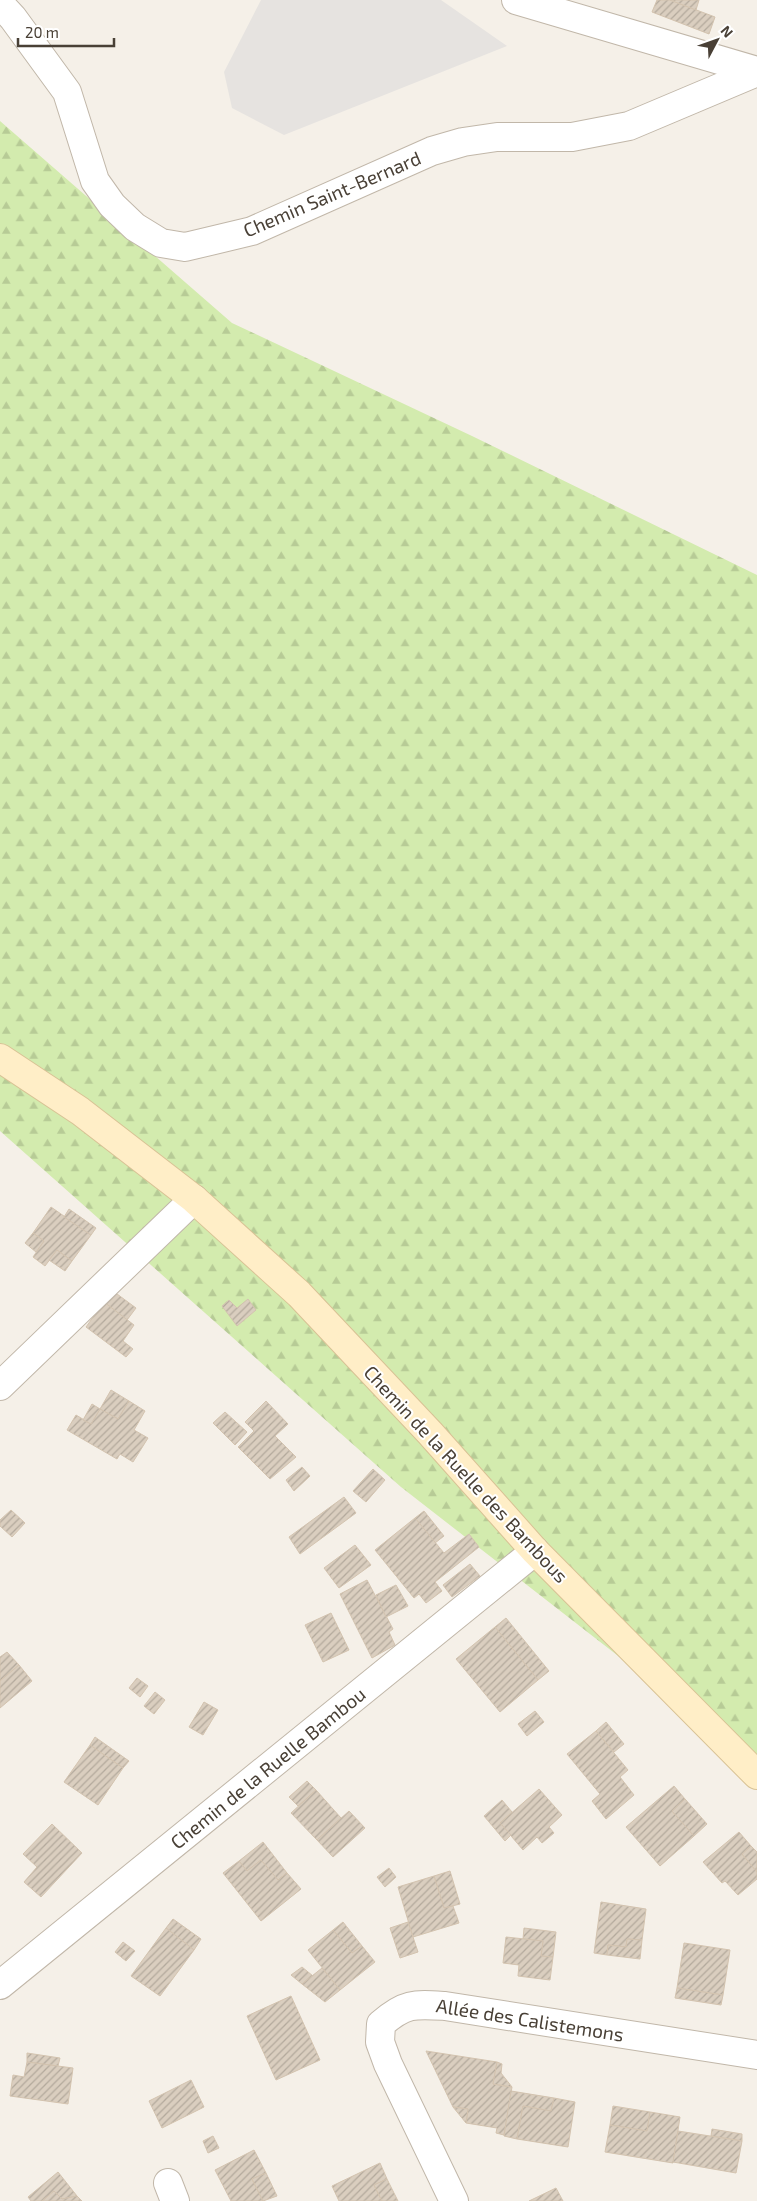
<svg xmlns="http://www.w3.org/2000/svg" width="757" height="2201" font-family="'Exo 2',sans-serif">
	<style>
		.forest { fill: url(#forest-firs) }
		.parking { fill: #e6e3e0 }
		.building { fill: url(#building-hatch); stroke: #d3c3af }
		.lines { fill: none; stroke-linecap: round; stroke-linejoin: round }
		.street-casing { stroke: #c1b7a9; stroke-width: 30 }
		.secondary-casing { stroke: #d8c295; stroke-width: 30 }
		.street { stroke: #fff; stroke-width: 28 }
		.secondary { stroke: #ffeec7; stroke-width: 28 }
		.labels { text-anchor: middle; stroke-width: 4; stroke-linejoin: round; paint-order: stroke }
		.street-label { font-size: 19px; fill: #494036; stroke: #fff }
	</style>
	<defs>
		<pattern id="forest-firs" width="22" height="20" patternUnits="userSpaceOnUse" patternTransform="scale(1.25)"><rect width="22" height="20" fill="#d3ebae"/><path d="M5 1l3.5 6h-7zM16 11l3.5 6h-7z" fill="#b7cb96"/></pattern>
		<pattern id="building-hatch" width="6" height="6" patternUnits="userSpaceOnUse" patternTransform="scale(1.25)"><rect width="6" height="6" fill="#dacebf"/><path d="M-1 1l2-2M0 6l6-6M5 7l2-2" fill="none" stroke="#b3a99c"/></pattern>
	</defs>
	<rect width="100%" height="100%" fill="#f5f0e8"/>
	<polygon class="forest" points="0,121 232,323 472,436 757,575 757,1764 401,1487 0,1131"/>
	<polygon class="parking" points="261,0 441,0 507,46 284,135 232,108 224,72"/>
	<g class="building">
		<polygon points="657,0 670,0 715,17 709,34 652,12"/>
		<polygon points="670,0 699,0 696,10"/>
		<polygon points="51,1207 91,1235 72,1261 57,1250 45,1266 33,1257 44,1241 33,1233"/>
		<polygon points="69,1209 96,1228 91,1235 64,1217"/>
		<polygon points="33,1233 44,1241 36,1252 25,1243"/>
		<polygon points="57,1250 72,1261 65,1271 49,1260"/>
		<polygon points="113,1291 136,1308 127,1320 104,1302"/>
		<polygon points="248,1299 256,1310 237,1326 222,1306 229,1300 237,1308"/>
		<polygon points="104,1302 134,1325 123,1341 133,1349 126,1357 86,1327"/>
		<polygon points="111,1390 129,1401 118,1419 100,1409"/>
		<polygon points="129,1401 145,1411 134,1430 148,1438 133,1462 120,1454 117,1459 67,1430 76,1415 91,1424 100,1409 118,1419"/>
		<polygon points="266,1401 288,1424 275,1436 296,1457 270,1479 238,1447 254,1431 245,1422"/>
		<polygon points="92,1404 100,1409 91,1424 83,1420"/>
		<polygon points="225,1412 247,1432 235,1445 213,1423"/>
		<polygon points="302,1467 310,1476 294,1491 286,1480"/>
		<polygon points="373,1469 385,1480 366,1502 353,1491"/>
		<polygon points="344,1497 356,1513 300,1554 289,1537"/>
		<polygon points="11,1510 25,1523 12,1537 0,1526 0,1520"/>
		<polygon points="424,1511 444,1536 435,1543 415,1518"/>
		<polygon points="415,1518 444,1553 469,1534 479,1547 435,1582 442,1591 426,1603 419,1594 414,1598 375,1550"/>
		<polygon points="355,1545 371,1565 339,1588 324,1568"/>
		<polygon points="470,1564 480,1576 452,1597 443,1585"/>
		<polygon points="367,1580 393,1629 389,1632 395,1645 372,1658 340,1594"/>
		<polygon points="396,1585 408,1606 386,1617 376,1595"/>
		<polygon points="331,1613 349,1650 323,1662 305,1625"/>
		<polygon points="506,1618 549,1671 538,1680 495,1627"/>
		<polygon points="495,1627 538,1680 500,1712 456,1659"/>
		<polygon points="7,1652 19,1665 0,1681 0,1657"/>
		<polygon points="19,1665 32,1681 0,1708 0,1681"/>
		<polygon points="137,1678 148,1686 140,1697 129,1688"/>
		<polygon points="155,1692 165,1700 154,1714 144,1706"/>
		<polygon points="204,1702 218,1710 203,1735 189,1727"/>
		<polygon points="535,1711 544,1722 527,1736 518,1724"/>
		<polygon points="606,1722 624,1744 614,1752 596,1731"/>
		<polygon points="596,1731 628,1770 620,1777 634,1795 606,1819 592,1801 600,1794 567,1754"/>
		<polygon points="95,1737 129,1761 123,1768 90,1745"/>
		<polygon points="90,1745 123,1768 98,1805 64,1782"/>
		<polygon points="307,1781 316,1790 298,1806 289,1797"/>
		<polygon points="674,1786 685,1799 672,1811 694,1836 660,1866 626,1827"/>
		<polygon points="539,1789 562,1815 549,1827 554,1833 542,1843 537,1837 523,1850 500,1823"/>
		<polygon points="316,1790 341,1818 317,1840 291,1813"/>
		<polygon points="685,1799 707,1824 694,1836 672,1811"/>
		<polygon points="502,1800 512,1812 500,1823 511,1835 505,1841 484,1816"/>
		<polygon points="349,1811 365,1828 333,1857 317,1840"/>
		<polygon points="52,1824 82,1853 41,1897 24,1882 37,1867 23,1854"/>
		<polygon points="739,1832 751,1846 742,1854 757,1872 757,1879 738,1895 725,1881 722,1883 703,1862"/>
		<polygon points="263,1842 287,1873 278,1880 261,1860 247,1871 239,1861"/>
		<polygon points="751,1846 757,1852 757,1872 742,1854"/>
		<polygon points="261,1860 278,1880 287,1873 301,1889 261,1921 223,1873 239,1861 247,1871"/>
		<polygon points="389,1868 396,1877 385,1887 377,1877"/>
		<polygon points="450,1871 460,1904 444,1908 434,1876"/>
		<polygon points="434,1876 444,1908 453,1906 459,1923 413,1937 398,1887"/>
		<polygon points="601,1902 646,1909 642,1940 627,1939 626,1947 608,1945 607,1955 594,1953"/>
		<polygon points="173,1919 201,1939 194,1950 166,1928"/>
		<polygon points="343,1922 362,1946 352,1953 333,1930"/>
		<polygon points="408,1922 418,1952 400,1958 390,1928"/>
		<polygon points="166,1928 194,1950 160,1996 131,1976"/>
		<polygon points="524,1928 556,1932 553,1957 541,1956 543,1941 523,1939"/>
		<polygon points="333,1930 352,1953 362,1946 375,1962 340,1990 308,1950"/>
		<polygon points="506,1937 543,1941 541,1956 553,1957 550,1980 518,1976 519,1965 503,1963"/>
		<polygon points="627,1939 642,1940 640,1959 607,1955 608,1945 626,1947"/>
		<polygon points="123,1942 135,1951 126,1961 115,1952"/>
		<polygon points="684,1943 730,1950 723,1995 677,1988"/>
		<polygon points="302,1967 313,1976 302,1984 291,1975"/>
		<polygon points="322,1968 340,1990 325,2002 302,1984"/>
		<polygon points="677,1988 723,1995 721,2005 675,1998"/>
		<polygon points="291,1996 320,2060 276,2080 247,2016"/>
		<polygon points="426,2051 497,2062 493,2084 512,2087 504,2135 496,2133 497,2128 466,2123 468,2109 453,2107"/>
		<polygon points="27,2053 60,2058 58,2066 27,2062"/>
		<polygon points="27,2062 73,2068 68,2104 10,2096 13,2075 24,2077"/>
		<polygon points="497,2062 502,2064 501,2073 512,2087 493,2084"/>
		<polygon points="191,2080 204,2107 162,2128 149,2101"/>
		<polygon points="511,2091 554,2098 551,2111 523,2106 517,2139 504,2136"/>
		<polygon points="554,2098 575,2102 568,2147 517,2139 523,2106 551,2111"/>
		<polygon points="613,2106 650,2112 647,2131 610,2125"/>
		<polygon points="453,2107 468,2109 466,2123"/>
		<polygon points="650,2112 680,2117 673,2163 605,2152 610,2125 647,2131"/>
		<polygon points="712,2129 742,2134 742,2141 711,2136"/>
		<polygon points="678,2131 742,2141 736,2173 673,2162"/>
		<polygon points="213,2136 219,2148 208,2153 203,2141"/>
		<polygon points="254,2150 266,2173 252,2179 263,2201 231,2201 215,2170"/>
		<polygon points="380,2163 387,2179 374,2185 382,2201 339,2201 332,2186"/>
		<polygon points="58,2172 77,2196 62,2199 54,2191 42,2201 31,2201 28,2197"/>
		<polygon points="266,2173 277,2196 263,2201 252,2179"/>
		<polygon points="387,2179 398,2201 382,2201 374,2185"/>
		<polygon points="556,2188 563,2201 529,2201"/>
		<polygon points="54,2191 62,2199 77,2196 82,2201 42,2201"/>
	</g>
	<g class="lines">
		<defs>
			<g id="street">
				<polyline points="516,0 757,71"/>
				<polyline points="0,4 13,18 67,92 95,181 112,205 135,227 161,243 185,247 252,231 432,151 463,142 497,137 572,137 629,126 757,72"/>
				<polyline points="0,1386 194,1199"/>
				<polyline points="0,1985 535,1551"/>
				<polyline points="168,2183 175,2201"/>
				<path d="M454,2201L388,2064L380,2042L381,2024C405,2003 414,2004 445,2006L757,2055"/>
			</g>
			<polyline id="secondary" points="0,1058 80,1111 194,1199 299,1294 430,1433 535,1551 757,1775"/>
		</defs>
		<use href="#street" class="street-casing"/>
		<use href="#secondary" class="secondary-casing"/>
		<use href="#street" class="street"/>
		<use href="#secondary" class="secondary"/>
	</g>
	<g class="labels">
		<g class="street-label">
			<text transform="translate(332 194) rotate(-23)" y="7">Chemin Saint-Bernard</text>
			<text transform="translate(466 1474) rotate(47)" y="7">Chemin de la Ruelle des Bambous</text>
			<text transform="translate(268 1768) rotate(-39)" y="7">Chemin de la Ruelle Bambou</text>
			<text transform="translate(530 2020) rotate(9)" y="7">Allée des Calistemons</text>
		</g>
	</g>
	<g transform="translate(717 40) rotate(49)" stroke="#ffffff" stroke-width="4" paint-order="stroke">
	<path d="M0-4L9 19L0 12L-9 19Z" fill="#494036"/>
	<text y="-8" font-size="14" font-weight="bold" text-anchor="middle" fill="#494036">N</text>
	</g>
	<path d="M18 38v8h96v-8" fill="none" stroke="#494036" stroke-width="2.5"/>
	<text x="25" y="38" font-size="15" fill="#494036" stroke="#ffffff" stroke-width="4" paint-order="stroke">20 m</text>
</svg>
